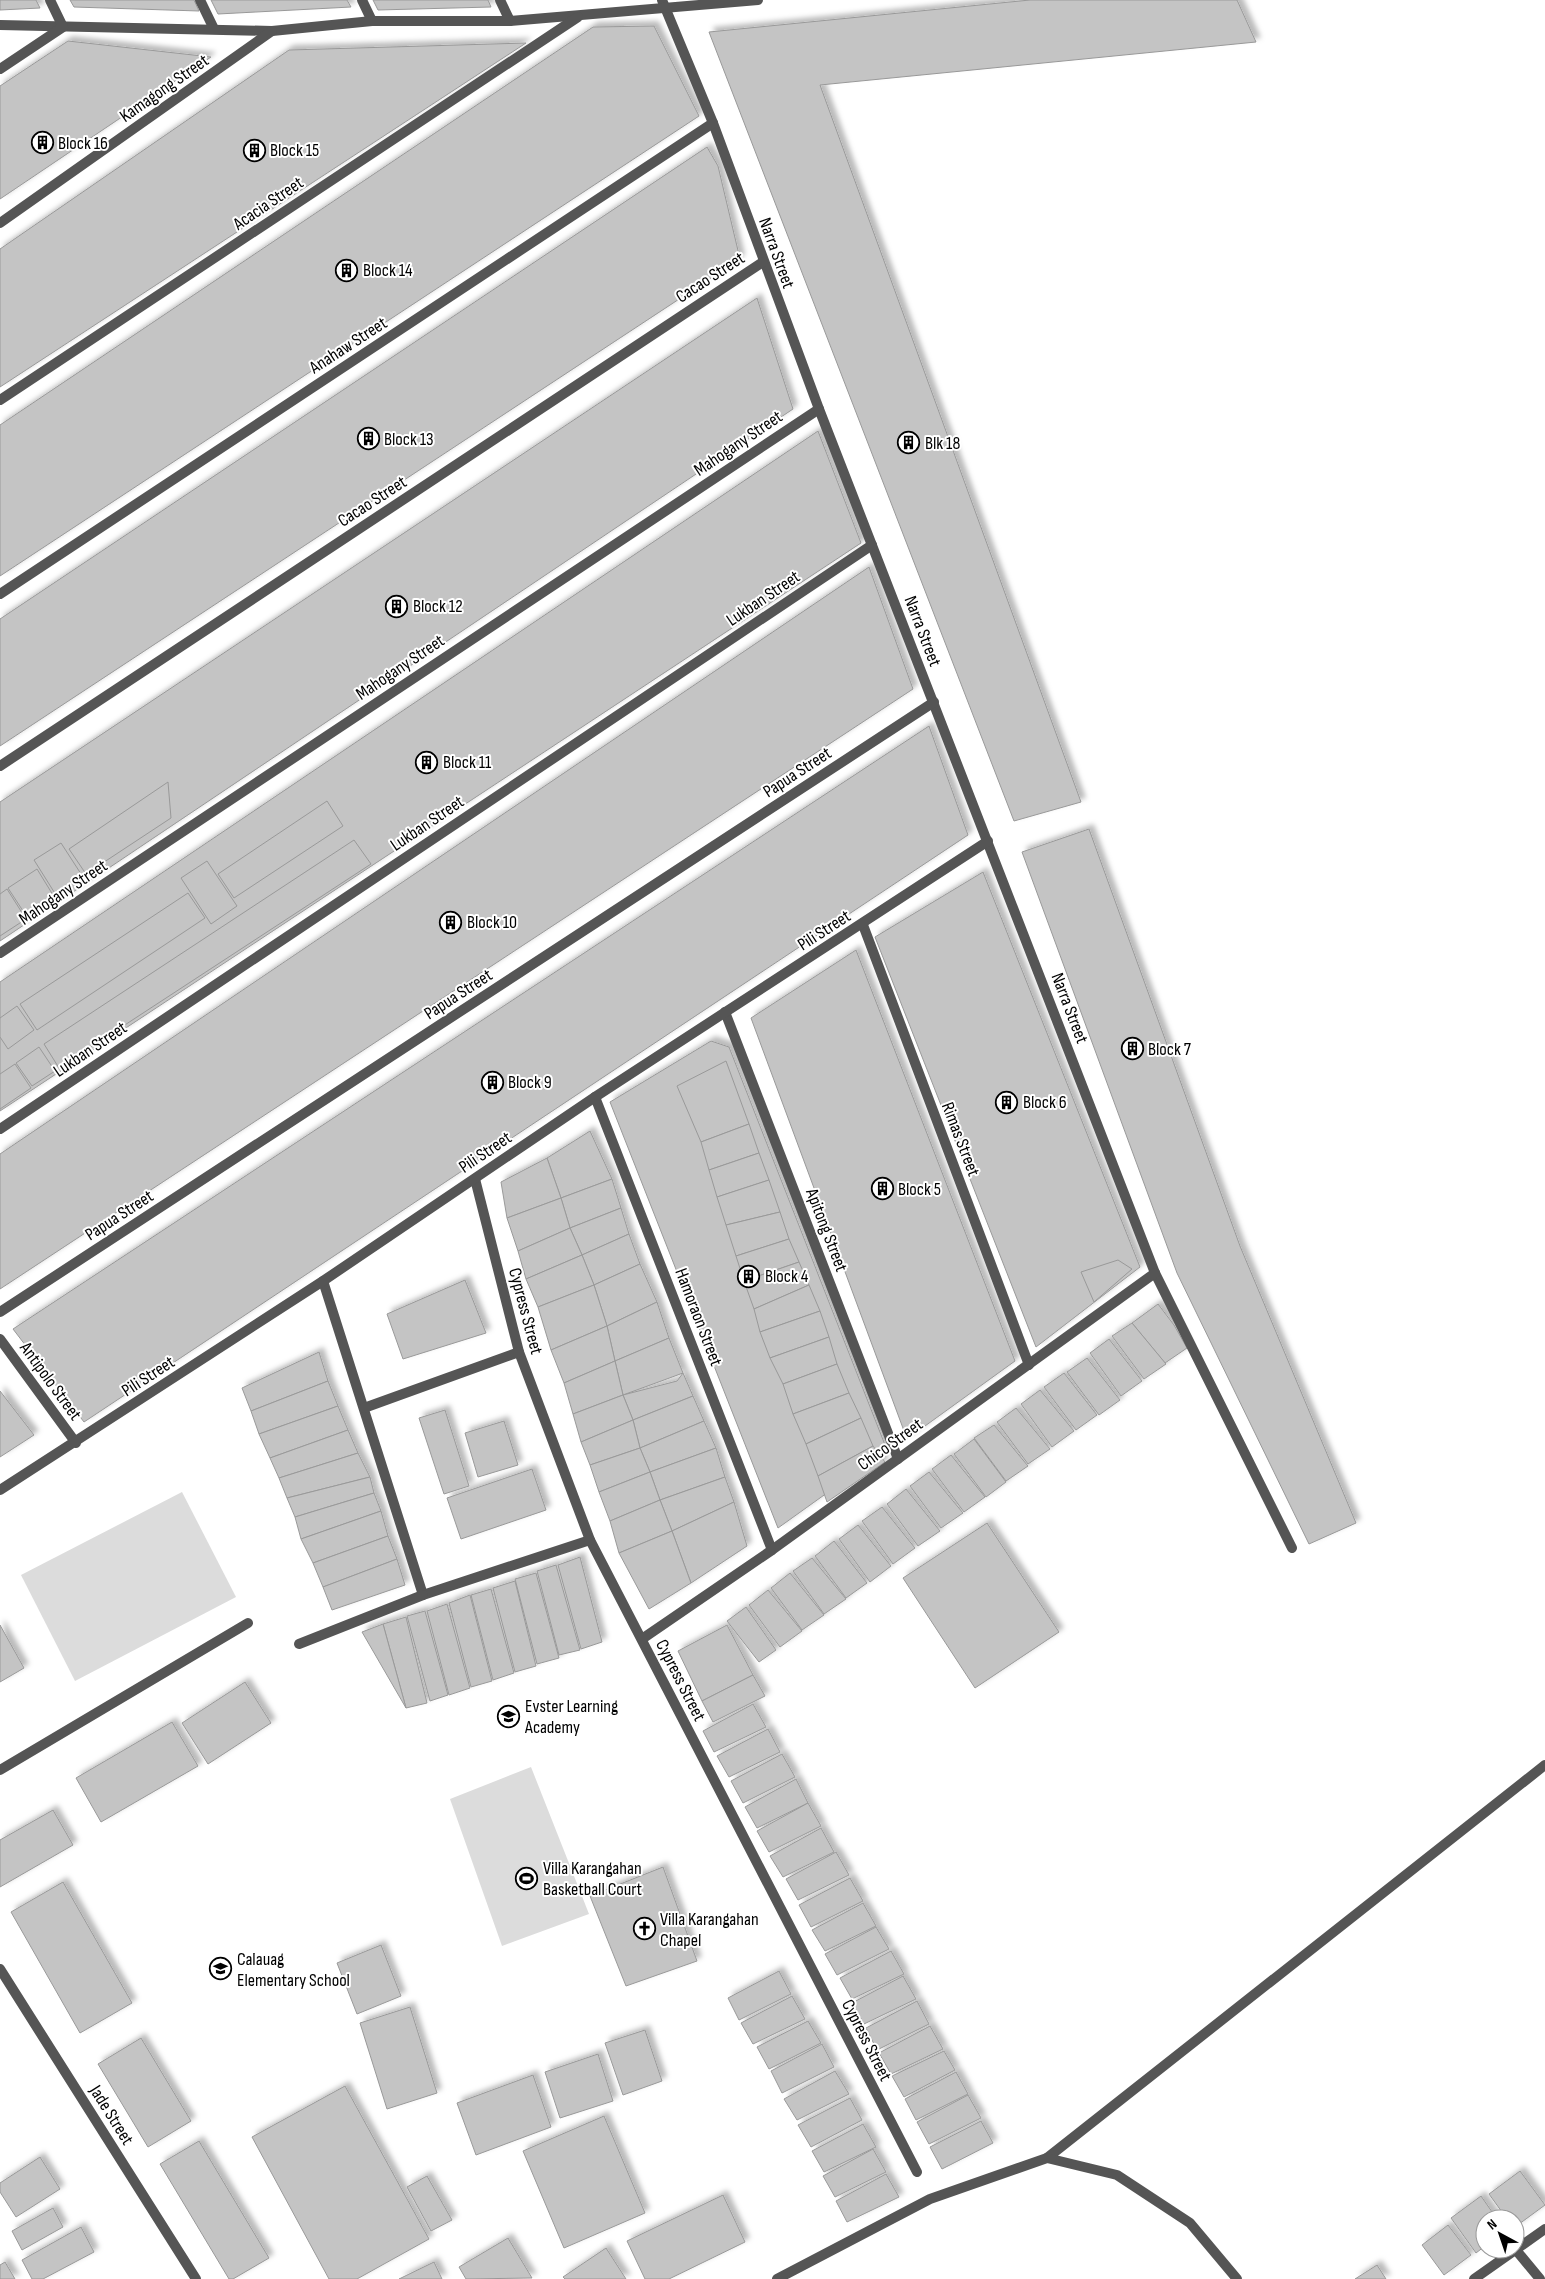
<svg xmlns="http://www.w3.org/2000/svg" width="1545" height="2279" font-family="'Sofia Sans Condensed',sans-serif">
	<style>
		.green { fill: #dcdcdc }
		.building { fill: #c4c4c4; stroke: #999; filter: url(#shadow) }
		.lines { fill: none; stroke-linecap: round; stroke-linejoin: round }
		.lane { stroke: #555; stroke-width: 10 }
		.street { stroke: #555; stroke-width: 10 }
		.labels { text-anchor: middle; stroke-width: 4; stroke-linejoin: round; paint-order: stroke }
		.street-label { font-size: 18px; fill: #000; stroke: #fff }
		.poi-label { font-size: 18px; fill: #000; stroke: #fff; text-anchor: start }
	</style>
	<defs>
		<filter id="shadow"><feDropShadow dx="4.5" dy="-4.5" stdDeviation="2.5" flood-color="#0004"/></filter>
	</defs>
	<rect width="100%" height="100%" fill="#fff"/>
	<g class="green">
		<polygon points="182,1492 236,1597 75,1681 21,1575"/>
		<polygon points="531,1767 589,1914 502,1946 450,1799"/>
	</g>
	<g class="building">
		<polygon points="0,0 36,0 40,8 0,10"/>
		<polygon points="70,0 194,0 199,11 74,7"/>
		<polygon points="211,0 347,0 351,7 218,14"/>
		<polygon points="373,0 488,0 491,7 378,10"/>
		<polygon points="1030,0 1237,0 1256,42 820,85 1081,802 1014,821 709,32"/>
		<polygon points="654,26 699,116 0,576 0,425 593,27"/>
		<polygon points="68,41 211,57 0,199 0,86"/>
		<polygon points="526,43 0,387 0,249 289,50"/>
		<polygon points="707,147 718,166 740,259 0,746 0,619"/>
		<polygon points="757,298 793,409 0,941 0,802"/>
		<polygon points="818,431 861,543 0,1111 0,982"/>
		<polygon points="869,567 913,689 0,1289 0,1154"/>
		<polygon points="929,726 968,835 84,1422 13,1329"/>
		<polygon points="168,782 171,818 86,874 69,849"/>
		<polygon points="327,801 343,826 234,898 218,874"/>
		<polygon points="1089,829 1240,1246 1356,1523 1309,1544 1177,1273 1022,852"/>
		<polygon points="354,840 371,864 59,1068 44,1044"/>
		<polygon points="61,843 83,877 56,895 34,860"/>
		<polygon points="207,861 237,906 211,924 181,878"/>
		<polygon points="37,869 53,895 25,914 8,888"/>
		<polygon points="983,872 1140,1267 1036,1347 875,937"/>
		<polygon points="7,889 26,919 0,936 0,894"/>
		<polygon points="188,893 205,918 37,1030 20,1004"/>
		<polygon points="856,950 1015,1361 907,1439 751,1018"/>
		<polygon points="17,1006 34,1030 8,1049 0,1037 0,1018"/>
		<polygon points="711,1041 729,1047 887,1450 778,1528 610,1102"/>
		<polygon points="39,1047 55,1071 32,1086 16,1063"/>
		<polygon points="726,1061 749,1124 701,1142 677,1086"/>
		<polygon points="15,1064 31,1088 0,1109 0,1074"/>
		<polygon points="749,1124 759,1153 709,1170 701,1142"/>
		<polygon points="590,1131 612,1179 561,1198 547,1158"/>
		<polygon points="759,1153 769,1180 717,1197 709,1170"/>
		<polygon points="547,1158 561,1198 507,1218 501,1182"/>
		<polygon points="612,1179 621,1208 570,1228 561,1198"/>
		<polygon points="769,1180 780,1212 726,1225 717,1197"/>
		<polygon points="561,1198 570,1228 518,1251 507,1218"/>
		<polygon points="621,1208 629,1234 582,1255 570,1228"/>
		<polygon points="780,1212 789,1239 736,1256 726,1225"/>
		<polygon points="570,1228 582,1255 526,1279 518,1251"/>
		<polygon points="629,1234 640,1264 594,1285 582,1255"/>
		<polygon points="789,1239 799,1262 744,1281 736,1256"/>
		<polygon points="582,1255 594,1285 538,1307 526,1279"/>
		<polygon points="1118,1260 1132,1269 1094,1302 1081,1272"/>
		<polygon points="799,1262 809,1285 754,1309 744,1281"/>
		<polygon points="640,1264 657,1302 607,1326 594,1285"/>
		<polygon points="465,1280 486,1333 403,1359 387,1314"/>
		<polygon points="594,1285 607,1326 551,1350 538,1307"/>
		<polygon points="809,1285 820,1311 760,1332 754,1309"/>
		<polygon points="657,1302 669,1338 615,1361 607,1326"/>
		<polygon points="1158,1304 1174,1325 1187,1348 1165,1363 1132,1323"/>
		<polygon points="820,1311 829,1337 770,1358 760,1332"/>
		<polygon points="1132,1323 1166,1364 1144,1379 1112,1336"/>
		<polygon points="607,1326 615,1361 564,1383 551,1350"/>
		<polygon points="829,1337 837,1364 783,1384 770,1358"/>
		<polygon points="669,1338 683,1373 623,1395 615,1361"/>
		<polygon points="1109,1339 1142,1381 1121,1396 1090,1353"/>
		<polygon points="319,1352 328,1381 251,1411 242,1388"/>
		<polygon points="1087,1358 1120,1400 1099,1415 1067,1372"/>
		<polygon points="615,1361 623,1395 573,1414 564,1383"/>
		<polygon points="837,1364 849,1393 793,1414 783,1384"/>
		<polygon points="683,1373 693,1396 633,1420 623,1395 677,1381"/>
		<polygon points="1064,1373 1097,1415 1076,1430 1044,1387"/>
		<polygon points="328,1381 338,1406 259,1434 251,1411"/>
		<polygon points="1040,1390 1074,1431 1052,1447 1021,1404"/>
		<polygon points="0,1391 34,1435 0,1457"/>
		<polygon points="849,1393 861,1418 806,1444 793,1414"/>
		<polygon points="623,1395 633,1420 581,1442 573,1414"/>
		<polygon points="693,1396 704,1421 640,1448 633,1420"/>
		<polygon points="338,1406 348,1430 270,1458 259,1434"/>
		<polygon points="1016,1408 1050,1449 1028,1464 997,1422"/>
		<polygon points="445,1410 469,1486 444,1494 419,1418"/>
		<polygon points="861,1418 873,1446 818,1476 806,1444"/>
		<polygon points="633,1420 640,1448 590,1465 581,1442"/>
		<polygon points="504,1421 518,1465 478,1477 465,1433"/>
		<polygon points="704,1421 716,1448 650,1472 640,1448"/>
		<polygon points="994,1425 1028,1466 1006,1481 974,1438"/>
		<polygon points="348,1430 358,1453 279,1478 270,1458"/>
		<polygon points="974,1439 1006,1482 986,1497 954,1454"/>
		<polygon points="873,1446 885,1462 827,1502 818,1476"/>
		<polygon points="640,1448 650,1472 599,1492 590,1465"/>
		<polygon points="716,1448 725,1477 660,1500 650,1472"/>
		<polygon points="358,1453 370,1477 287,1498 279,1478"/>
		<polygon points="951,1455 985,1497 964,1512 932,1469"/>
		<polygon points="532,1469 546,1510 461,1539 447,1498"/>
		<polygon points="650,1472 660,1500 610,1521 599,1492"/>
		<polygon points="929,1472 963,1513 941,1528 910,1486"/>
		<polygon points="370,1477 374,1493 295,1517 287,1498"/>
		<polygon points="725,1477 734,1502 672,1531 660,1500"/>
		<polygon points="906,1489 940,1531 918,1546 887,1504"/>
		<polygon points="374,1493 381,1511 301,1539 295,1517"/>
		<polygon points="660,1500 672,1531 619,1553 610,1521"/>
		<polygon points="734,1502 747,1546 691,1583 672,1531"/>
		<polygon points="882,1507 915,1548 893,1564 862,1521"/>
		<polygon points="381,1511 388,1536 313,1563 301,1539"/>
		<polygon points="987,1523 1059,1632 975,1688 903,1578"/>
		<polygon points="858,1525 891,1566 870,1582 839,1539"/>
		<polygon points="672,1531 691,1583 649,1609 619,1553"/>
		<polygon points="388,1536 397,1559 323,1587 313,1563"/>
		<polygon points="834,1541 867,1583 846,1598 815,1556"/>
		<polygon points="580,1557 602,1642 581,1649 558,1565"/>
		<polygon points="812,1558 846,1599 824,1614 793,1571"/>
		<polygon points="397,1559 405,1585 332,1610 323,1587"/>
		<polygon points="556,1565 580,1650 559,1655 537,1571"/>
		<polygon points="536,1573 559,1658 537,1664 515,1579"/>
		<polygon points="790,1573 824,1615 802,1630 771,1588"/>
		<polygon points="515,1581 536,1666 515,1672 493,1588"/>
		<polygon points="491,1589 514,1673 493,1680 471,1595"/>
		<polygon points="768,1590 802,1631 780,1647 749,1605"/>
		<polygon points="470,1595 492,1681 471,1687 449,1603"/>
		<polygon points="447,1604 470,1688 449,1695 427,1611"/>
		<polygon points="746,1607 776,1650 759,1662 727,1621"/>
		<polygon points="425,1611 448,1695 430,1701 407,1616"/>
		<polygon points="406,1617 427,1703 406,1708 383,1624"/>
		<polygon points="383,1624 406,1708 362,1632"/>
		<polygon points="0,1625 24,1668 0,1682"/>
		<polygon points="727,1625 753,1675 702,1701 678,1651"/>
		<polygon points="753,1675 765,1696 713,1722 702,1701"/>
		<polygon points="245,1682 271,1723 208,1764 182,1723"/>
		<polygon points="753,1704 766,1727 714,1752 703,1731"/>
		<polygon points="172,1722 198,1766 101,1822 76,1778"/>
		<polygon points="768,1729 780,1752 729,1777 717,1756"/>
		<polygon points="782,1754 795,1777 743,1803 731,1781"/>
		<polygon points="796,1779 808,1803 757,1828 745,1807"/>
		<polygon points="808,1803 821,1826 769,1852 757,1831"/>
		<polygon points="53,1810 73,1845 0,1887 0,1840"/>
		<polygon points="821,1828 834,1852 783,1877 770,1856"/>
		<polygon points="836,1852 849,1875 798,1900 786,1879"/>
		<polygon points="663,1867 697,1961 626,1986 590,1896"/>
		<polygon points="850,1878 863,1901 811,1927 799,1905"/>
		<polygon points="63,1882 132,2003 80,2033 11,1912"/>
		<polygon points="863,1903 876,1926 825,1951 812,1930"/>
		<polygon points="876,1927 889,1949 837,1975 825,1954"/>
		<polygon points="381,1945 401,1996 357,2014 337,1963"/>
		<polygon points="891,1951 904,1974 852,1999 840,1978"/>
		<polygon points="779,1971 791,1994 739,2020 728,1998"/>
		<polygon points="903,1976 916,1999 864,2024 852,2003"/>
		<polygon points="792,1996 805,2019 753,2044 741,2023"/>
		<polygon points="917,2001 929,2024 877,2050 866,2028"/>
		<polygon points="410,2007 437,2093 387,2109 360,2023"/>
		<polygon points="808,2021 821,2043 769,2069 757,2047"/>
		<polygon points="930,2026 943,2049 891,2074 879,2053"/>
		<polygon points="645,2030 662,2081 623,2095 605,2043"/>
		<polygon points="141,2038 191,2121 148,2147 98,2064"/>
		<polygon points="822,2044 834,2067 782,2093 771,2071"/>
		<polygon points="944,2051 955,2070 904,2097 892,2076"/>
		<polygon points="598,2054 613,2101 560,2118 545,2072"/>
		<polygon points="835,2071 849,2094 797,2120 784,2099"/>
		<polygon points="956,2072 968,2094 916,2120 905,2099"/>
		<polygon points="533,2075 551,2127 476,2155 457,2103"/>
		<polygon points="345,2086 429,2239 357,2279 329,2279 252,2137"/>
		<polygon points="968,2095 981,2118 929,2144 917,2122"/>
		<polygon points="850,2098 862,2120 811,2147 798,2125"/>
		<polygon points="604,2116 645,2213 564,2248 523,2151"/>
		<polygon points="981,2121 993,2143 942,2169 930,2147"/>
		<polygon points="863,2124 876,2147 824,2172 812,2151"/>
		<polygon points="199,2141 269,2258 233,2279 229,2279 160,2164"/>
		<polygon points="873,2149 886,2172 835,2197 823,2176"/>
		<polygon points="40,2157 60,2189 16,2217 0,2192 0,2183"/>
		<polygon points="1520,2171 1545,2205 1515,2227 1515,2219 1507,2219 1489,2194"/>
		<polygon points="886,2174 899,2197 847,2222 836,2201"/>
		<polygon points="427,2176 452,2220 431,2231 407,2187"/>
		<polygon points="723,2195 745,2242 669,2279 645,2279 627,2241"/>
		<polygon points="1481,2196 1497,2219 1485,2219 1485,2246 1476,2253 1451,2218"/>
		<polygon points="53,2208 63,2227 22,2250 12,2231"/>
		<polygon points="1448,2225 1471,2255 1444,2275 1422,2245"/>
		<polygon points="81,2227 94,2252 43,2279 32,2279 22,2260"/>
		<polygon points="508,2238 532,2278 466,2279 459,2267"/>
		<polygon points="606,2248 626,2279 565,2279 563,2277"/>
		<polygon points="5,2262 15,2279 0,2279 0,2265"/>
		<polygon points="434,2262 442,2279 399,2279"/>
		<polygon points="1377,2265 1386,2279 1355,2279"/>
	</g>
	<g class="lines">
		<polyline class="lane" points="1047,2158 1545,1765"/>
		<g class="street">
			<polyline points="200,0 214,29"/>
			<polyline points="362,0 372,21"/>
			<polyline points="500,0 510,21"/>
			<polyline points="662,0 713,123 819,409 1155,1273 1292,1548"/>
			<polyline points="0,25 272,31 372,21 510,21 758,0"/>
			<polyline points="0,69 63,27 50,0"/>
			<polyline points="0,223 272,31"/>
			<polyline points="0,400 578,17"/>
			<polyline points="0,594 713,123"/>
			<polyline points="0,766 763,262"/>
			<polyline points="863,925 1029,1365"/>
			<polyline points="0,953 819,409"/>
			<polyline points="725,1012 898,1459"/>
			<polyline points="595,1097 772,1550"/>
			<polyline points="0,1129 872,545"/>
			<polyline points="475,1179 519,1352 590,1540 917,2172"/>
			<polyline points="323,1281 423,1595 590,1540"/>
			<polyline points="0,1312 934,702"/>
			<polyline points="0,1339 76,1443"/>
			<polyline points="364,1408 519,1352"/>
			<polyline points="0,1490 323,1281 595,1097 988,841"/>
			<polyline points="642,1639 772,1550 1155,1273"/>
			<polyline points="299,1644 423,1595"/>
			<polyline points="0,1770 248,1623"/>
			<polyline points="0,1969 196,2279"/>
			<polyline points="1516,2250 1540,2279"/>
			<polyline points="777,2279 930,2199 1047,2158 1117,2175 1190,2223 1237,2279"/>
			<polyline points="1474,2279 1545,2229"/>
		</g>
	</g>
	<defs>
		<symbol id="building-ring" viewBox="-11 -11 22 22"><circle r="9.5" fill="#fff" stroke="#000" stroke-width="1.5"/><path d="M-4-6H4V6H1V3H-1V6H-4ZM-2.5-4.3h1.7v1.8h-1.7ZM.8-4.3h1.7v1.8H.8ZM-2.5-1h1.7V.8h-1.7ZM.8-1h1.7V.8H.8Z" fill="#000"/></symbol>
		<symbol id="school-ring" viewBox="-11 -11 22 22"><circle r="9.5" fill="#fff" stroke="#000" stroke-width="1.5"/><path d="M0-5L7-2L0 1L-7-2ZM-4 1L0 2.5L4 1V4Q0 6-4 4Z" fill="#000"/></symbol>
		<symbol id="stadium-ring" viewBox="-11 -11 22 22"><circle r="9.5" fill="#fff" stroke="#000" stroke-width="1.5"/><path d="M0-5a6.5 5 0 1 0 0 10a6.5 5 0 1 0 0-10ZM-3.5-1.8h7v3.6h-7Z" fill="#000"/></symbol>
		<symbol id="church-ring" viewBox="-11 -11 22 22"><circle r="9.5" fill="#fff" stroke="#000" stroke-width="1.5"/><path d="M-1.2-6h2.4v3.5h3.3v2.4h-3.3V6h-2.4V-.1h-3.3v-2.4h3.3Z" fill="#000"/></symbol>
	</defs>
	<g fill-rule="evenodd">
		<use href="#building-ring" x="30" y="130" width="25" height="25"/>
		<use href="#building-ring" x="242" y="138" width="25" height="25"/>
		<use href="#building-ring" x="334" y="258" width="25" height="25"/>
		<use href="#building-ring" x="356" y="426" width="25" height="25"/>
		<use href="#building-ring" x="896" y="430" width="25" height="25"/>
		<use href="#building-ring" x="384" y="594" width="25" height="25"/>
		<use href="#building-ring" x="414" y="750" width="25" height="25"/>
		<use href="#building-ring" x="438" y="910" width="25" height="25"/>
		<use href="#building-ring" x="1120" y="1036" width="25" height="25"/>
		<use href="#building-ring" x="480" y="1070" width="25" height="25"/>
		<use href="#building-ring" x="994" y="1090" width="25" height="25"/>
		<use href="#building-ring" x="870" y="1176" width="25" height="25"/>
		<use href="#building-ring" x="736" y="1264" width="25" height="25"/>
		<use href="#school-ring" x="496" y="1704" width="25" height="25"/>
		<use href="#stadium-ring" x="514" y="1866" width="25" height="25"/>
		<use href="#church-ring" x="632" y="1916" width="25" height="25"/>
		<use href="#school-ring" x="208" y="1956" width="25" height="25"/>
	</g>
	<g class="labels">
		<g class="street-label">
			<text transform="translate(164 88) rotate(-35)" y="6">Kamagong Street</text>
			<text transform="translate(268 203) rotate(-34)" y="6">Acacia Street</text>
			<text transform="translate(777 253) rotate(70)" y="6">Narra Street</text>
			<text transform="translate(710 277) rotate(-33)" y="6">Cacao Street</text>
			<text transform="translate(348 345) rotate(-33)" y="6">Anahaw Street</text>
			<text transform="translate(738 443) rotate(-34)" y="6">Mahogany Street</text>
			<text transform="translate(372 501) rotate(-33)" y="6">Cacao Street</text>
			<text transform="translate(763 598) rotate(-34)" y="6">Lukban Street</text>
			<text transform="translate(923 631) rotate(69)" y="6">Narra Street</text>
			<text transform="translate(400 667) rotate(-34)" y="6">Mahogany Street</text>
			<text transform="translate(797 772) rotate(-33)" y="6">Papua Street</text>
			<text transform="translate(427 823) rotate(-34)" y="6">Lukban Street</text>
			<text transform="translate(63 892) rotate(-34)" y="6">Mahogany Street</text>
			<text transform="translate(824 930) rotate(-33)" y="6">Pili Street</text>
			<text transform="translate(458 994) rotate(-33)" y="6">Papua Street</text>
			<text transform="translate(1070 1008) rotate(69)" y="6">Narra Street</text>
			<text transform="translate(90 1049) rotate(-34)" y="6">Lukban Street</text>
			<text transform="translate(961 1139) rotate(69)" y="6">Rimas Street</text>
			<text transform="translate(485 1152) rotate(-34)" y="6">Pili Street</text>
			<text transform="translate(119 1215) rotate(-33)" y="6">Papua Street</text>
			<text transform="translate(827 1230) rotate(69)" y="6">Apitong Street</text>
			<text transform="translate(526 1311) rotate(75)" y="6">Cypress Street</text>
			<text transform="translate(699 1317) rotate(69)" y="6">Hamoraon Street</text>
			<text transform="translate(148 1376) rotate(-33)" y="6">Pili Street</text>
			<text transform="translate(51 1381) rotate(54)" y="6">Antipolo Street</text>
			<text transform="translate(890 1444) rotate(-36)" y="6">Chico Street</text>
			<text transform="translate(681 1680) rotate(63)" y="6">Cypress Street</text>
			<text transform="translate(867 2040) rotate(63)" y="6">Cypress Street</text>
			<text transform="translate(112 2115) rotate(58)" y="6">Jade Street</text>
		</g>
		<g class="poi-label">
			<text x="58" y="149">Block 16</text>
			<text x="270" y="156">Block 15</text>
			<text x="363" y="276">Block 14</text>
			<text x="384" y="445">Block 13</text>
			<text x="925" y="449">Blk 18</text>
			<text x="413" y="612">Block 12</text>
			<text x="443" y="768">Block 11</text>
			<text x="467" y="928">Block 10</text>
			<text x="1148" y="1055">Block 7</text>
			<text x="508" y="1088">Block 9</text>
			<text x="1023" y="1108">Block 6</text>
			<text x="898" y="1195">Block 5</text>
			<text x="765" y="1282">Block 4</text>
			<text x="525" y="1712">Evster Learning<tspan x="525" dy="21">Academy</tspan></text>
			<text x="543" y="1874">Villa Karangahan<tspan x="543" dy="21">Basketball Court</tspan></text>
			<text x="660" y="1925">Villa Karangahan<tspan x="660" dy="21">Chapel</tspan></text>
			<text x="237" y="1965">Calauag<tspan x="237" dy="21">Elementary School</tspan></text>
		</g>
	</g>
	<g transform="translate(1500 2234) rotate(320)"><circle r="24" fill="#ffffff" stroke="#999999"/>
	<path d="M0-4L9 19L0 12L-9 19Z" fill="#000000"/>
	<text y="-8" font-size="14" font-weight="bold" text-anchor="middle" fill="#000000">N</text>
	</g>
</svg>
